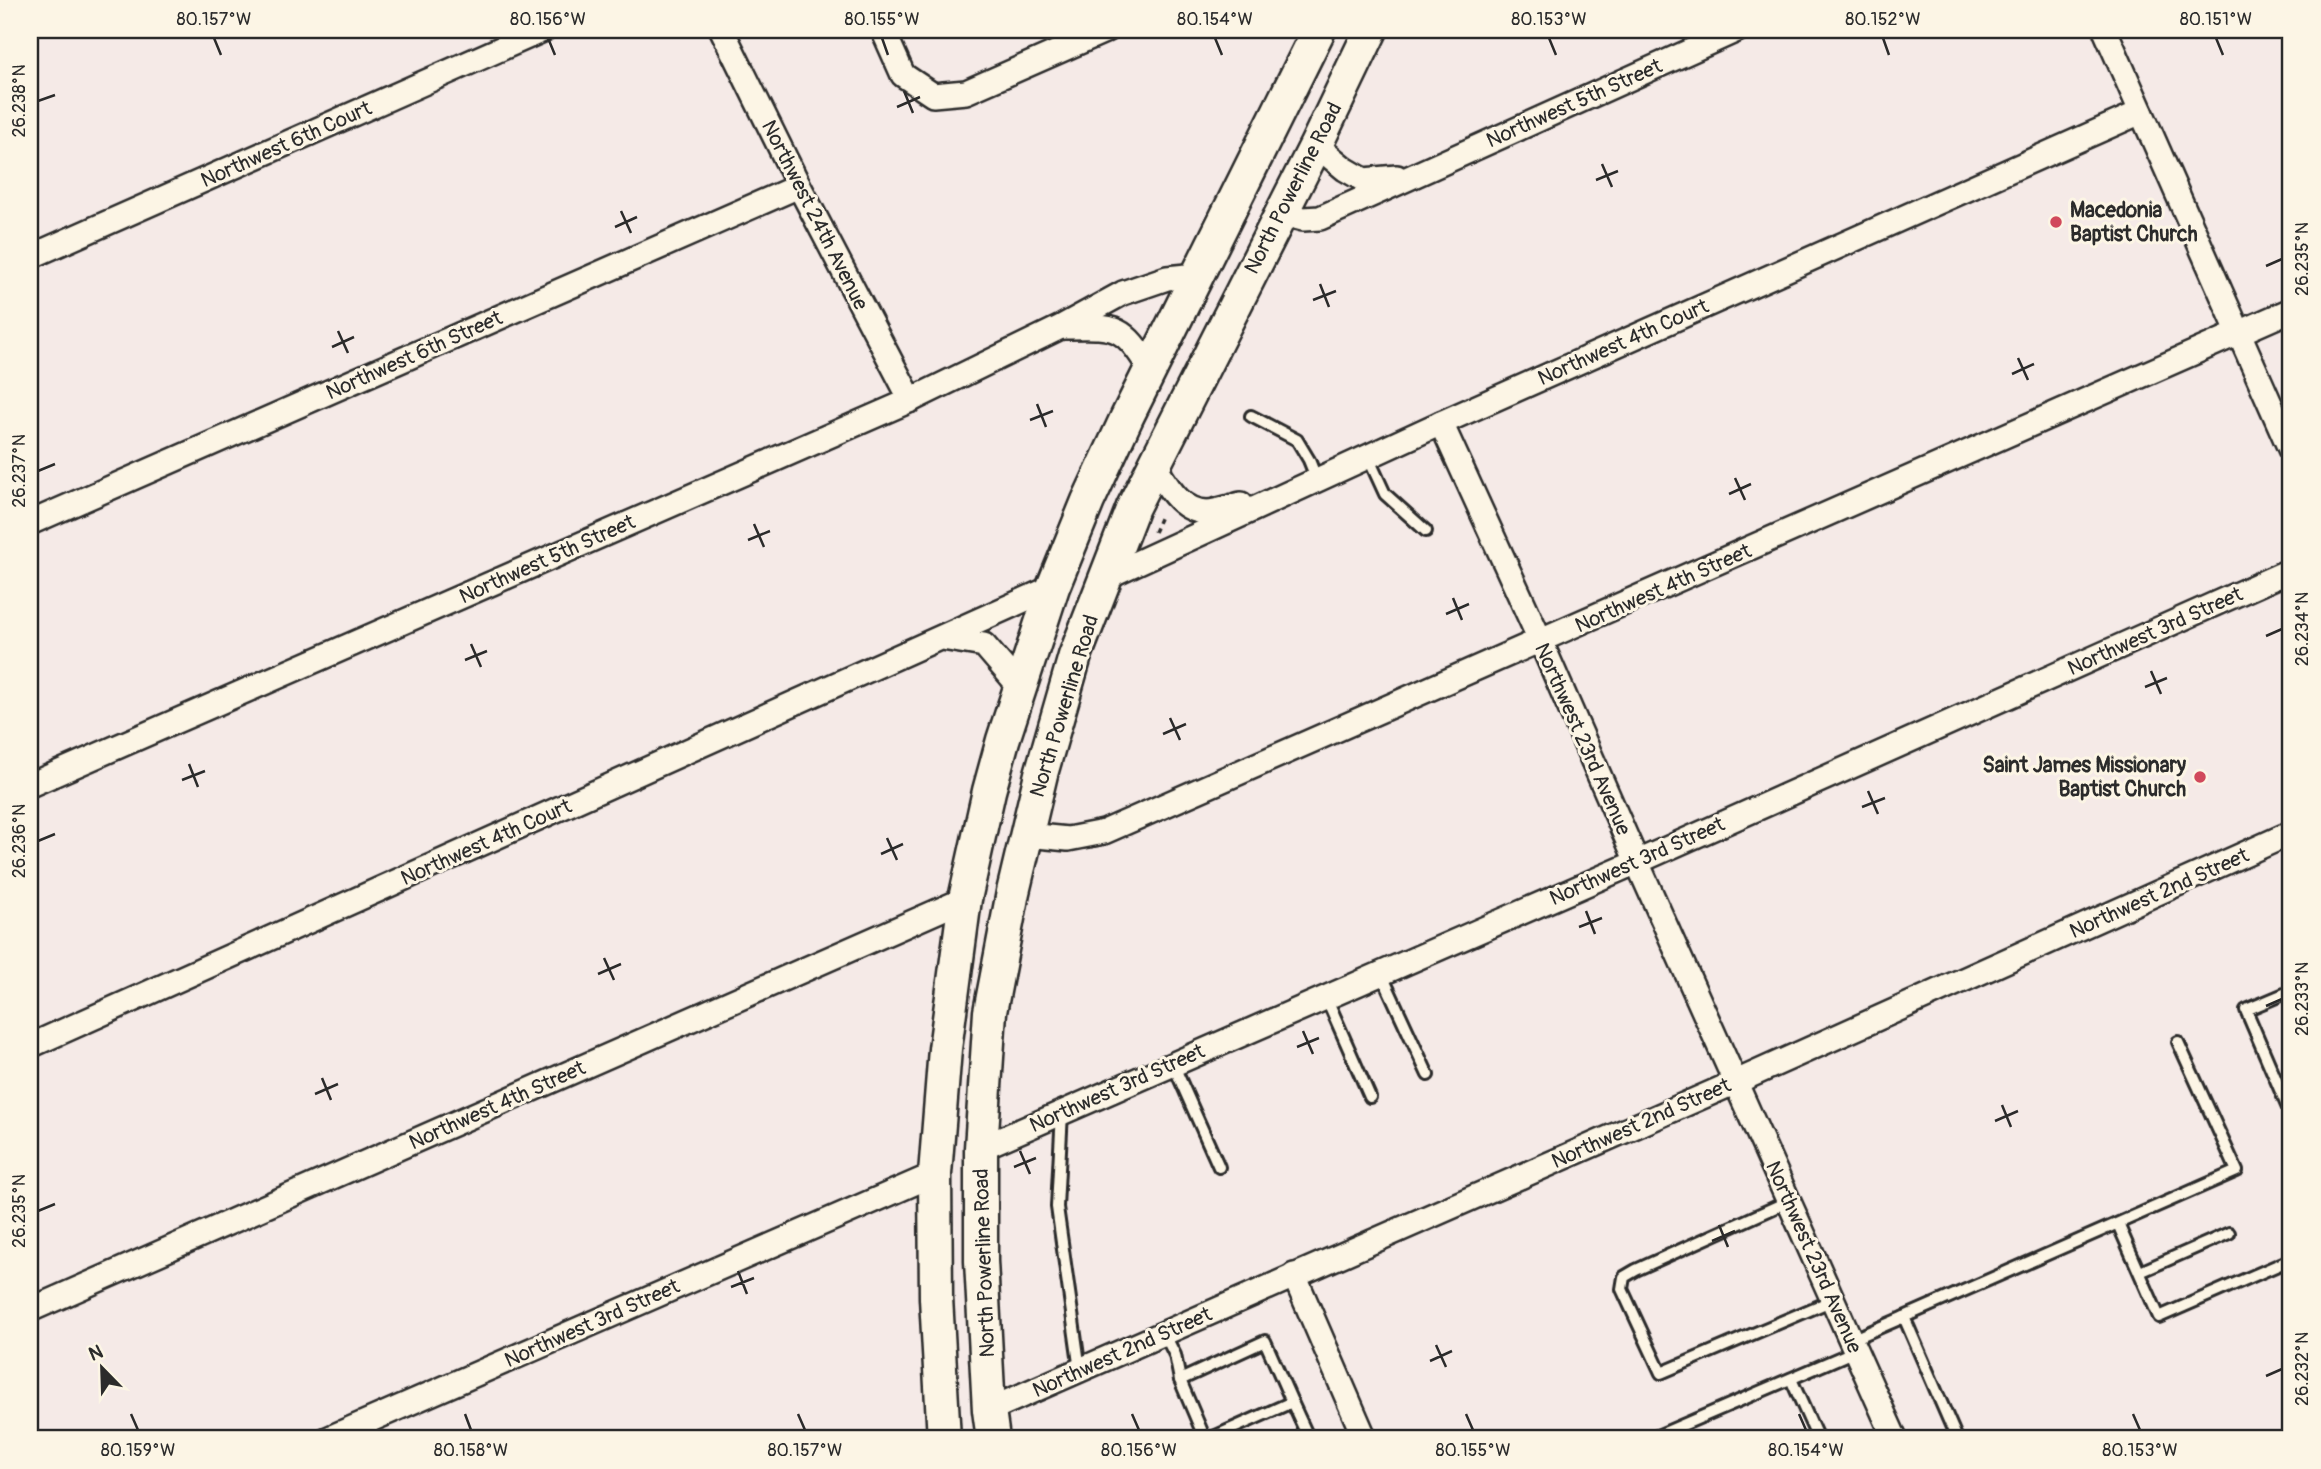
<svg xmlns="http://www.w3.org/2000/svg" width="2321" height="1469" font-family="Pangolin,sans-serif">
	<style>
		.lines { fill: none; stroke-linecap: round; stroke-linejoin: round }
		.service-casing { stroke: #2b2b2b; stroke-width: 16 }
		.minor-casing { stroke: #2b2b2b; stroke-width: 28 }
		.secondary-casing { stroke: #2b2b2b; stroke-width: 37 }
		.path { stroke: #2b2b2b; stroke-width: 3.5; stroke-dasharray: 5 5; stroke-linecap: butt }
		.service { stroke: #fcf5e5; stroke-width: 10 }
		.minor { stroke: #fcf5e5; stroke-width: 23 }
		.secondary { stroke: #fcf5e5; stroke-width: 32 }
		.ticks { fill: none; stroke: #2b2b2b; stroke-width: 2.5 }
		.poi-dot { fill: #d1495b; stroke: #fcf5e5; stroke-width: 2.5 }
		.labels { text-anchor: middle; stroke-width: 6; stroke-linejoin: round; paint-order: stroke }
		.street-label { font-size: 21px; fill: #2b2b2b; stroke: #fcf5e5 }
		.poi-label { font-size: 21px; font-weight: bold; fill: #2b2b2b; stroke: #fcf5e5; text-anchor: start }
		.neatline { fill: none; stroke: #2b2b2b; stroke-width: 2.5 }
		.ticks-label { font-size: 18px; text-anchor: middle; fill: #2b2b2b }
	</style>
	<rect width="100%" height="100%" fill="#f5eae7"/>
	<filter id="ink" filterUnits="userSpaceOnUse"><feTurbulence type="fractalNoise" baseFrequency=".0143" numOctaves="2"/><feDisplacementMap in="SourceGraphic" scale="14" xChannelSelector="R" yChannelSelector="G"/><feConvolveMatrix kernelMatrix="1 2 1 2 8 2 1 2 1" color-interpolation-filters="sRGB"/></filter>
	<g filter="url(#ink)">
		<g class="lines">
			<defs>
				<g id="service">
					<polyline points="1251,416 1297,440 1309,460 1317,480"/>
					<polyline points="1368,457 1385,494 1426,531"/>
					<polyline points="1381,973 1428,1075"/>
					<polyline points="2291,991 2246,1010 2291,1115"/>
					<polyline points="1326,997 1370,1097"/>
					<polyline points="1173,1064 1219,1167"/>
					<polyline points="1062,1112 1057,1207 1080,1370"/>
					<polyline points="1789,1201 1636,1270 1624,1277 1622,1289 1661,1373 1833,1300"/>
					<polyline points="2118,1224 2159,1317 2285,1262"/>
					<polyline points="2140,1272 2229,1233"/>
					<polyline points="1164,1333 1175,1355 1180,1380"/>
					<polyline points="1851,1340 1904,1317"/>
					<polyline points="1791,1379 1818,1439"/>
					<polyline points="1292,1402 1309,1439"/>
					<polyline points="1205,1439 1180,1380 1265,1341 1292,1402 1209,1439"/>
					<polyline points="1650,1439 1855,1351"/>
					<polyline points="1957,1439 1904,1317 2237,1171 2178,1042"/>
				</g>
				<g id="minor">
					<polyline points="722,30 799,186 911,400"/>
					<polyline points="883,30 903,75 933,95 966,92 1107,30"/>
					<polyline points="2105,30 2291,451"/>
					<polyline points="1316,145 1345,169 1364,180 1397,177"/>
					<polyline points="1280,213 1303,219 1320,218 1737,30"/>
					<polyline points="30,257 543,30"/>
					<path d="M1064,327C1116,326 1122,324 1150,369"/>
					<polyline points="1441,423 1541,642 1637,862 1895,1439"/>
					<path d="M1154,465C1167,485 1180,512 1208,512C1218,511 1231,506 1241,504"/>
					<polyline points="30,523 799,186"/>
					<polyline points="1106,577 1441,423 2141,112"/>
					<polyline points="942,638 984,645 1020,687"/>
					<polyline points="30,785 911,400 1061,327 1123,293 1167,278 1197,275"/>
					<polyline points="1027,835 1068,839 1104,832 2291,310"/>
					<polyline points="30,1046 1053,587"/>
					<polyline points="981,1148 1637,862 2291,570"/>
					<polyline points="1294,1275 1365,1439"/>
					<polyline points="30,1310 965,899"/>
					<polyline points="989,1410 1736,1082 2291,833"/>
					<polyline points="327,1439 935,1174"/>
				</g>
				<g id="secondary">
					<polyline points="944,1439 936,1298 935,1174 945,1049 965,899 989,791 1003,740 1053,587 1088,501 1127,417 1319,30"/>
					<polyline points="993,1439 989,1410 981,1261 981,1148 990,1012 1013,892 1041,774 1075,656 1133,507 1316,145 1371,30"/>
				</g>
			</defs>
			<use href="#service" class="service-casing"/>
			<use href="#minor" class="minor-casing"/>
			<use href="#secondary" class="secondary-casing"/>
			<polyline class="path" points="1154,532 1162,514"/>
			<use href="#service" class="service"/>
			<use href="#minor" class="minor"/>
			<use href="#secondary" class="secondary"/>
		</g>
	</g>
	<path class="ticks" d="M214,38L221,55M548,38L555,55M882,38L888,55M1215,38L1222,55M1549,38L1556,55M1883,38L1889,55M2216,38L2223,55M904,91L913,113M38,101L55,95M897,107L920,97M1602,164L1612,187M1596,180L1618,171M621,211L631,233M615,227L637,217M2266,266L2282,259M1320,284L1329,307M1313,300L1336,291M338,331L348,353M332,347L354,337M2018,358L2028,380M2012,374L2034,364M1037,404L1046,427M1030,420L1053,411M38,471L55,464M1735,478L1745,500M1729,494L1751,484M754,524L764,547M748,540L770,531M1453,598L1462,620M1446,614L1469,604M2266,636L2282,629M471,644L481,667M465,660L487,651M2151,671L2161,694M2145,687L2167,678M1170,718L1180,740M1163,734L1186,724M189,764L198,787M182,780L205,771M1868,791L1878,814M1862,807L1885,798M887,838L897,860M38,841L55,834M881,854L903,844M1586,911L1595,934M1579,927L1602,918M604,958L614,980M598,974L621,964M2266,1006L2282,999M1303,1031L1313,1054M1297,1047L1319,1038M322,1078L331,1100M315,1094L338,1084M2002,1105L2011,1127M1995,1121L2018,1111M1020,1151L1030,1174M1014,1167L1036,1158M38,1211L55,1204M1719,1225L1728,1247M1712,1241L1735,1231M738,1271L747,1294M731,1287L754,1278M1436,1345L1446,1367M1430,1361L1452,1351M2266,1376L2282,1369M131,1414L138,1430M465,1414L471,1430M798,1414L805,1430M1132,1414L1139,1430M1466,1414L1473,1430M1799,1414L1806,1430M2133,1414L2140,1430"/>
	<g class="poi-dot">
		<circle cx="2056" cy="222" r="7"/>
		<circle cx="2200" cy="777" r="7"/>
	</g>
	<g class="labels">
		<g class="street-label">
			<text transform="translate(1574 103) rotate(-24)" y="7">Northwest 5th Street</text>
			<text transform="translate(286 144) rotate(-24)" y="7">Northwest 6th Court</text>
			<text transform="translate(1293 188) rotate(-63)" y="7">North Powerline Road</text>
			<text transform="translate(815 215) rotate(63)" y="7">Northwest 24th Avenue</text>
			<text transform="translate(1623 342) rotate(-24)" y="7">Northwest 4th Court</text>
			<text transform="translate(414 355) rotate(-24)" y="7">Northwest 6th Street</text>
			<text transform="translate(547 559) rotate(-24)" y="7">Northwest 5th Street</text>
			<text transform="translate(1663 588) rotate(-24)" y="7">Northwest 4th Street</text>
			<text transform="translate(2155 631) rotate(-24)" y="7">Northwest 3rd Street</text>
			<text transform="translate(1064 706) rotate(-73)" y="7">North Powerline Road</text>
			<text transform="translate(1583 739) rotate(66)" y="7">Northwest 23rd Avenue</text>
			<text transform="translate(486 842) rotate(-24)" y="7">Northwest 4th Court</text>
			<text transform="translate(1637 861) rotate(-24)" y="7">Northwest 3rd Street</text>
			<text transform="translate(2159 893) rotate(-24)" y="7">Northwest 2nd Street</text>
			<text transform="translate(1117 1088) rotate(-24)" y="7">Northwest 3rd Street</text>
			<text transform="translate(497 1105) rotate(-24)" y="7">Northwest 4th Street</text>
			<text transform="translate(1641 1123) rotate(-24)" y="7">Northwest 2nd Street</text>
			<text transform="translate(1814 1257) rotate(66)" y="7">Northwest 23rd Avenue</text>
			<text transform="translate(984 1263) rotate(-92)" y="7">North Powerline Road</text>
			<text transform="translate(592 1323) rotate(-24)" y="7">Northwest 3rd Street</text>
			<text transform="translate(1122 1352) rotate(-24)" y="7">Northwest 2nd Street</text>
		</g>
		<g class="poi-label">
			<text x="2070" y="217">Macedonia<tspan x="2070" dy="24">Baptist Church</tspan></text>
			<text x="2186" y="772" text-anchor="end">Saint James Missionary<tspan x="2186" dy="24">Baptist Church</tspan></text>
		</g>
	</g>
	<rect width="2321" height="1469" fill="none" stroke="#fcf5e5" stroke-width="77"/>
	<g transform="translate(102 1368) rotate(337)" stroke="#fcf5e5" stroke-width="5" paint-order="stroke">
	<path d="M0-5L12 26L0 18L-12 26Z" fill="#2b2b2b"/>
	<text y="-10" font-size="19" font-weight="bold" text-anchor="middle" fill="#2b2b2b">N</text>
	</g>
	<rect x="38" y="38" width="2244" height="1392" class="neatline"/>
	<g class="ticks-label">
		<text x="214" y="25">80.157°W</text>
		<text x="548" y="25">80.156°W</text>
		<text x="882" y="25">80.155°W</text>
		<text x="1215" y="25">80.154°W</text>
		<text x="1549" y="25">80.153°W</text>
		<text x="1883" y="25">80.152°W</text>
		<text x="2216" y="25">80.151°W</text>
		<text transform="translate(19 101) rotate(-90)" y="6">26.238°N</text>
		<text transform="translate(2302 259) rotate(-90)" y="6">26.235°N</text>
		<text transform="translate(19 471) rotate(-90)" y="6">26.237°N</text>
		<text transform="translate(2302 629) rotate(-90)" y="6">26.234°N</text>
		<text transform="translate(19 841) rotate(-90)" y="6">26.236°N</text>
		<text transform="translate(2302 999) rotate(-90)" y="6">26.233°N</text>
		<text transform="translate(19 1211) rotate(-90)" y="6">26.235°N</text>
		<text transform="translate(2302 1369) rotate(-90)" y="6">26.232°N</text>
		<text x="138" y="1456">80.159°W</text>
		<text x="471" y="1456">80.158°W</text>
		<text x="805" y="1456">80.157°W</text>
		<text x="1139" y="1456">80.156°W</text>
		<text x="1473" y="1456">80.155°W</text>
		<text x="1806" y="1456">80.154°W</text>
		<text x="2140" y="1456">80.153°W</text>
	</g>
</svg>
